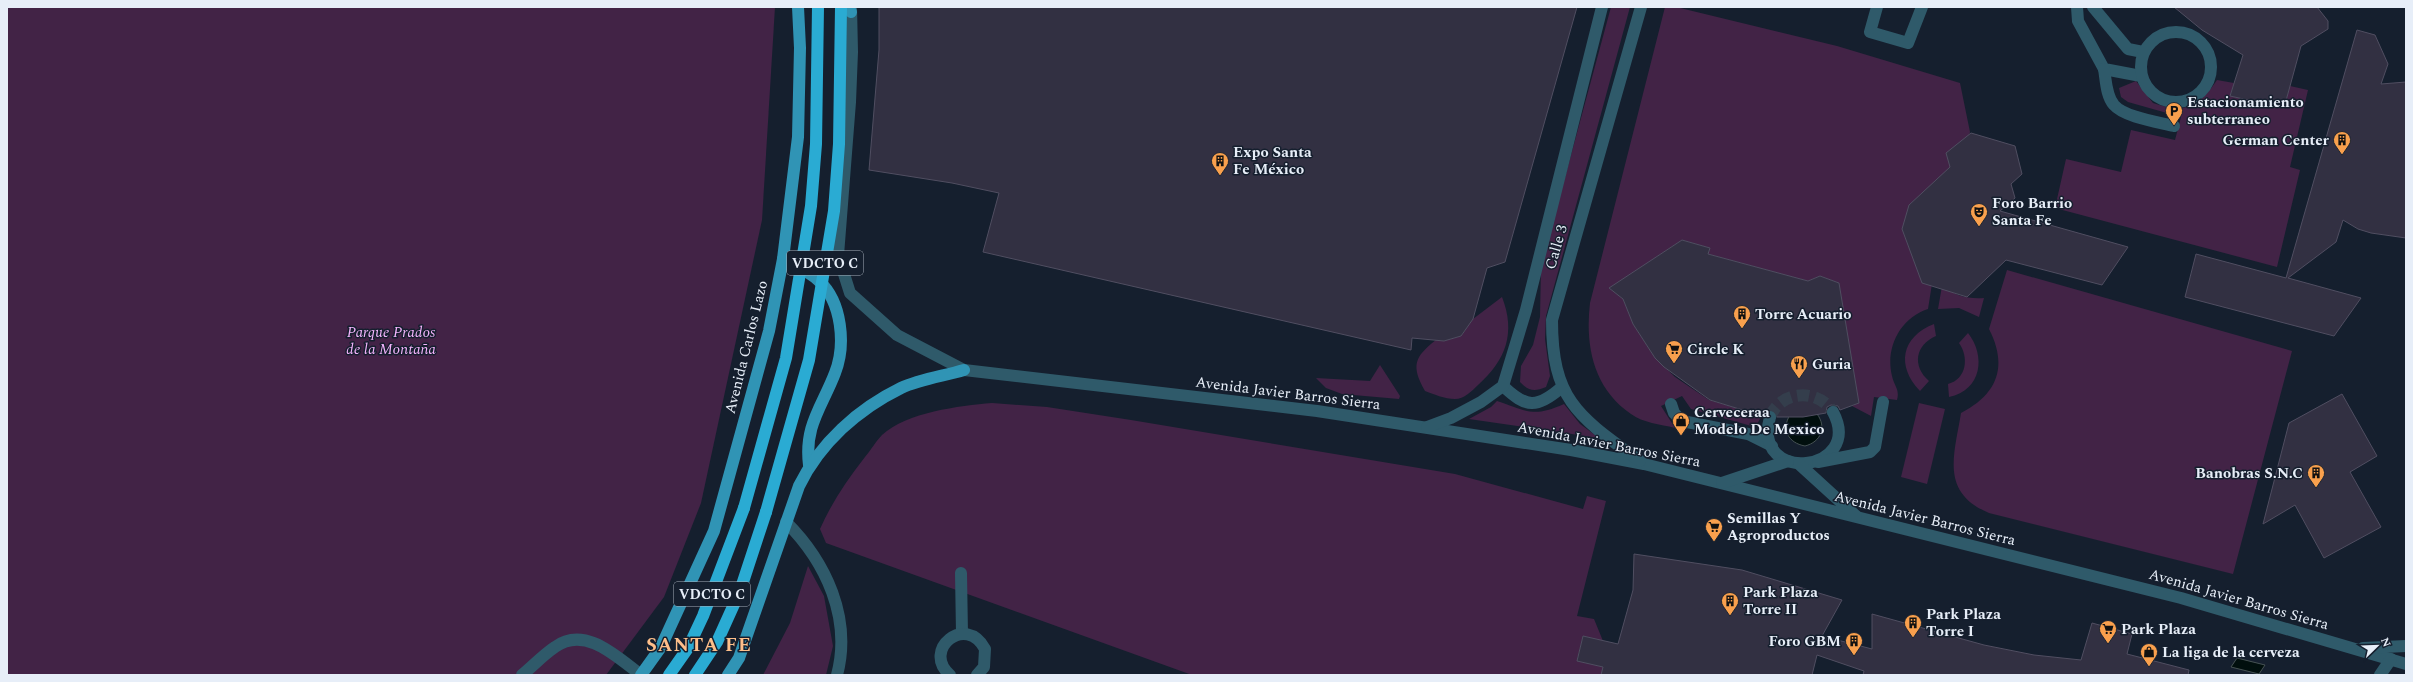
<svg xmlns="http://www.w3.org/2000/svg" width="2413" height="682" font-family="Spectral,serif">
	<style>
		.green { fill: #422346 }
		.water { fill: #010f0e; stroke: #465254 }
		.building { fill: #323042; stroke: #504e61 }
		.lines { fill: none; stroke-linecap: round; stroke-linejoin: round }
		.minor-tunnel { stroke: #343e4c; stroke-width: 12; stroke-dasharray: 12 6; stroke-linecap: butt }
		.minor { stroke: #2f5a6a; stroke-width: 12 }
		.major { stroke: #3094b5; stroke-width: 12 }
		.highway { stroke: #2aabd3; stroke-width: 12 }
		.highway-bridge { stroke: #2aabd3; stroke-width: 12 }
		.labels { text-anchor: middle; stroke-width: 3; stroke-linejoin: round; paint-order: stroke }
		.shield { fill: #151f2e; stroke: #a8b0bb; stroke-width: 1 }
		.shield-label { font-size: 14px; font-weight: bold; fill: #e7eef8 }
		.poi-label { font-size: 15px; font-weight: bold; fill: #e7eef8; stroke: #151f2e; text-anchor: start }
		.street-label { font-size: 15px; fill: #e7eef8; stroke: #151f2e }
		.park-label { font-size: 15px; font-style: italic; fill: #f4b4fd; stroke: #151f2e }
		.district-label { font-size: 19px; font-weight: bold; letter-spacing: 1px; fill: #febf8a; stroke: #151f2e }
	</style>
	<rect width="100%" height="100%" fill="#151f2e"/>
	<g class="green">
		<polygon points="7,7 775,7 762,220 701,503 664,597 606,675 7,675"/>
		<path d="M1611,7H1630L1546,316L1545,339L1550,376L1546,387C1534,392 1529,391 1520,382L1521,366L1533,345L1540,317L1541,266Z"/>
		<path d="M1665,7H1676L1837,46L1960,83L1970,132L1934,271L1928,309C1900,318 1885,348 1892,376C1894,386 1900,389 1897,400L1874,397L1871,416L1852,406L1859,403L1839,283L1820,276L1808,281L1708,254L1710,248L1682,240L1610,288L1623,299L1633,324L1655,358L1675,377L1709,400L1762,416L1755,427L1691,409L1682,396L1661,406L1675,428C1660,424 1643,423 1631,414C1593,388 1585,345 1590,303Z"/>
		<path d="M2217,80L2234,83L2230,96L2284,108L2290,86L2308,90L2290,167L2300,170L2277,267L2055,208L2066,159L2121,172L2131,130L2175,140L2181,117L2128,102L2121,97L2119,88L2136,81L2153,103C2185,114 2198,108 2217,80Z"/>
		<path d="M2007,270L2292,351L2233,574L1989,513C1940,492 1954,456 1961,413C1998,394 2008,366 1989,329Z"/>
		<path d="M1942,286C1956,296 1967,299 1984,298L1979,317L1959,308L1938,309Z"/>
		<path d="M1502,297C1516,333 1506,360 1478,385C1472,391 1464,399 1455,399C1445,399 1433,394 1425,391C1411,366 1414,357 1436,340L1444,341L1461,336L1473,319Z"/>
		<path d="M1934,324L1936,336C1915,345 1912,366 1929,381L1920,391C1896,366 1901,337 1934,324Z"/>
		<path d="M1968,333C1986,356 1982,390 1949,397L1948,384C1967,379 1969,357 1959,343Z"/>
		<polygon points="1380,365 1400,396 1399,399 1342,394 1326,388 1316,378 1370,381"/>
		<path d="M1497,401C1527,411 1533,418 1564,404L1580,424L1599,438L1469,419L1491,407Z"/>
		<path d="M992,403L1047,407L1131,420L1455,474L1583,509L1587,496L1606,501L1577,616L1594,619L1603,641L1583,636L1577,660L1603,667L1601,675H1192L826,543L820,529C832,502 847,480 865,457C871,450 876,441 882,435C907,412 959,406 992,403Z"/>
		<polygon points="1919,403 1945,409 1927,484 1901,477"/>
		<polygon points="808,566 824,596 833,646 826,675 763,675 790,623"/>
	</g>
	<g class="water">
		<path d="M1817,414C1827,427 1821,442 1805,446C1788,443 1781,429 1790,415Z"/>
		<polygon points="2237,658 2265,665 2259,674 2231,667"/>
	</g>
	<g class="building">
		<polygon points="879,7 1577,7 1505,262 1487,268 1473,319 1461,336 1444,341 1412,338 1411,350 983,252 999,193 952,183 869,170 879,50"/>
		<polygon points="2174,7 2317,7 2328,21 2328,29 2301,46 2284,108 2230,96 2243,55 2202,30"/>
		<polygon points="2357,30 2375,35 2388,64 2381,84 2406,82 2406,238 2371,233 2358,229 2343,220 2336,242 2288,278 2361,298 2334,336 2185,297 2196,254 2286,278"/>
		<polygon points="1971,133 2015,146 2022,174 2011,184 2015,198 2000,211 2128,247 2102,285 2006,260 1967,297 1922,283 1902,229 1909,205 1950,167 1946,153"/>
		<polygon points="1682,240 1710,248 1708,254 1808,281 1820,276 1839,283 1859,403 1840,410 1838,406 1831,405 1827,407 1826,413 1803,417 1777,417 1774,411 1770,410 1762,416 1710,400 1664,367 1655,358 1633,324 1623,299 1609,288"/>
		<polygon points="2342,394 2377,456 2350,472 2381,527 2324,558 2295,505 2263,524 2289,423"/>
		<polygon points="1634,554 1742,570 1842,600 1822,636 1872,649 1872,614 1984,645 2034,655 2081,660 2092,623 2132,634 2127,654 2189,670 2188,675 1863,675 1864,671 1817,655 1812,675 1601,675 1603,667 1577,661 1583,636 1618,644 1633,590"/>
	</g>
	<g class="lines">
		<path class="minor-tunnel" d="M1770,417C1781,390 1818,388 1833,412"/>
		<g class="minor">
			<polyline points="851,7 852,52 850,102 838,255 850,293 897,335 964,370 1317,411 1571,450 1644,464 2181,598 2406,664"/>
			<polyline points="1877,7 1870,32 1908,43 1922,7"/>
			<polyline points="2077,7 2078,21 2104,69 2141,76"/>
			<polyline points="2093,7 2128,49 2143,52"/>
			<circle cx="2176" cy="67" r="35"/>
			<path d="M2104,69C2106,80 2106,96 2114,105C2124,117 2158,122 2174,126"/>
			<path d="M1503,386C1526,408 1537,409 1562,387"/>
			<polyline points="1671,404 1674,413 1682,421 1748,434 1772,446"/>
			<path d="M1770,417C1751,486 1865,472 1833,412"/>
			<polyline points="1427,427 1451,418 1481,402 1503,386 1526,310 1602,7"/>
			<path d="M1640,461C1579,417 1552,401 1552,320L1641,7"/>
			<polyline points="1818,462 1870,452 1875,447 1883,402"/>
			<polyline points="1799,464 1856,516"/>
			<polyline points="1722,483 1788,461"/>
			<path d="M786,522C826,562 852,618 837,675"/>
			<polyline points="961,573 962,634"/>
			<polyline points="2363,648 2406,646"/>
			<path d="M522,675C533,666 543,655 555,647C585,625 617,657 641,675"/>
			<path d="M950,675C921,650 966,613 985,649L984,667L977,675"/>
			<polyline points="2380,675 2391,659"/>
		</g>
		<g class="major">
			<polyline points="847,7 851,12"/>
			<path d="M783,259C795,266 809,271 819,281C842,302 846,345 835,373C822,407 804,426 809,465"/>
			<polyline points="641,675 661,647 714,531 769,331 783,259 798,137 800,48 798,7"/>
			<path d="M728,675L739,658L799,486C820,443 858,409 901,388C920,379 944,376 964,370"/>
		</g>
		<g class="highway">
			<polyline points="669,675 688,648 703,616 744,508"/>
			<polyline points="695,675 717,642 740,591 766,512"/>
		</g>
		<g class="highway-bridge">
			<polyline points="744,508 786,358 811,206 816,144 818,7"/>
			<polyline points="766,512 809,360 834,211 839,144 841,7"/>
		</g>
	</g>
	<defs>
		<symbol id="parking-pin" viewBox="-11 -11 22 30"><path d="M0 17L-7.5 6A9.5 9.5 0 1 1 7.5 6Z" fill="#f9a04d" stroke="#151f2e"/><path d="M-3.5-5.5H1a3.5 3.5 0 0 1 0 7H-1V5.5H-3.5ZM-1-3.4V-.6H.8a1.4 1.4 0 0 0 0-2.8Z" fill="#111"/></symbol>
		<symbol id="building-pin" viewBox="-11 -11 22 30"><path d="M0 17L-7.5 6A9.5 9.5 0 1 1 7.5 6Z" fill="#f9a04d" stroke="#151f2e"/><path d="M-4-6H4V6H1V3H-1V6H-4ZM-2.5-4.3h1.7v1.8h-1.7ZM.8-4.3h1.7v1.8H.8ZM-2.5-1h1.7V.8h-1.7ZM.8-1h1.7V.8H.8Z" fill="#111"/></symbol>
		<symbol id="theatre-pin" viewBox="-11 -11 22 30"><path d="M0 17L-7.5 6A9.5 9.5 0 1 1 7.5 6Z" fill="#f9a04d" stroke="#151f2e"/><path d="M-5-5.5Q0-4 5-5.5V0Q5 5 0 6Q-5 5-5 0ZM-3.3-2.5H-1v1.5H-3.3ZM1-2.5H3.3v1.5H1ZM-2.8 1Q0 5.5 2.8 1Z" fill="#111"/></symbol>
		<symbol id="supermarket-pin" viewBox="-11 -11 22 30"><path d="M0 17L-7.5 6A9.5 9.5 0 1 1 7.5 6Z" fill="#f9a04d" stroke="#151f2e"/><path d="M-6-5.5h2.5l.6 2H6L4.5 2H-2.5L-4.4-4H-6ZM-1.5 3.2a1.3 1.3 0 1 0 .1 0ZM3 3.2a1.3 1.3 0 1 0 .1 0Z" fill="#111"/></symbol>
		<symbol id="restaurant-pin" viewBox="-11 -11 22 30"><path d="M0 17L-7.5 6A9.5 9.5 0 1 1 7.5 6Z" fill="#f9a04d" stroke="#151f2e"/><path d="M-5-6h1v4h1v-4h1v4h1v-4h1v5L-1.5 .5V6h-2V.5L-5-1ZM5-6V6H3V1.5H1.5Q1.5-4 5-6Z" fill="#111"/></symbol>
		<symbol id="shop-pin" viewBox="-11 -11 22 30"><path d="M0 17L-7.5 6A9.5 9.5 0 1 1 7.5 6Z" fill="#f9a04d" stroke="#151f2e"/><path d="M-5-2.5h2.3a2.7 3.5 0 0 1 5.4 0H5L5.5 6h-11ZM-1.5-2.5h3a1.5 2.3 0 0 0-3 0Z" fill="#111"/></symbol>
	</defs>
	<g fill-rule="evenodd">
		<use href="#parking-pin" x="2164" y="101" width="20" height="27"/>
		<use href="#building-pin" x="2332" y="130" width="20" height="27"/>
		<use href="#building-pin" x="1210" y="151" width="20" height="27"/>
		<use href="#theatre-pin" x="1969" y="202" width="20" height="27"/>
		<use href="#building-pin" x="1732" y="304" width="20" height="27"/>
		<use href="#supermarket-pin" x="1664" y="339" width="20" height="27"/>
		<use href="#restaurant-pin" x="1789" y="354" width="20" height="27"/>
		<use href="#shop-pin" x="1671" y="411" width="20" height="27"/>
		<use href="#building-pin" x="2306" y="463" width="20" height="27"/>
		<use href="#supermarket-pin" x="1704" y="517" width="20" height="27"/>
		<use href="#building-pin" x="1720" y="591" width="20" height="27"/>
		<use href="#building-pin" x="1903" y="613" width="20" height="27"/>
		<use href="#supermarket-pin" x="2098" y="619" width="20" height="27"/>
		<use href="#building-pin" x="1844" y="631" width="20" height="27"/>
		<use href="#shop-pin" x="2139" y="642" width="20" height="27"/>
	</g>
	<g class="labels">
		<g class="shield">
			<rect x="787" y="251" width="76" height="24" rx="3"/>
			<rect x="674" y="582" width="76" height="24" rx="3"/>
		</g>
		<g class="shield-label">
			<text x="825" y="268">VDCTO C</text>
			<text x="712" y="599">VDCTO C</text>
		</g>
		<g class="poi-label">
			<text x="2187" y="107">Estacionamiento<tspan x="2187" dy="17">subterraneo</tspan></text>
			<text x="2329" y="145" text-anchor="end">German Center</text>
			<text x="1233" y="157">Expo Santa<tspan x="1233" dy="17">Fe México</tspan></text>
			<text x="1992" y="208">Foro Barrio<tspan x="1992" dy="17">Santa Fe</tspan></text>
			<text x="1755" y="319">Torre Acuario</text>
			<text x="1687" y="354">Circle K</text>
			<text x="1812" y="369">Guria</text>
			<text x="1694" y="417">Cerveceraa<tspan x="1694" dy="17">Modelo De Mexico</tspan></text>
			<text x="2303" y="478" text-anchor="end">Banobras S.N.C</text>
			<text x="1727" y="523">Semillas Y<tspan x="1727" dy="17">Agroproductos</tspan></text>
			<text x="1743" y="597">Park Plaza<tspan x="1743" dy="17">Torre II</tspan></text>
			<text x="1926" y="619">Park Plaza<tspan x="1926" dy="17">Torre I</tspan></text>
			<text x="2121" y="634">Park Plaza</text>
			<text x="1841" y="646" text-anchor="end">Foro GBM</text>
			<text x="2162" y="657">La liga de la cerveza</text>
		</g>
		<g class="street-label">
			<text transform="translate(1556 247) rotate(-74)" y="5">Calle 3</text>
			<text transform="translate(746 347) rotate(-76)" y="5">Avenida Carlos Lazo</text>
			<text transform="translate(1288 393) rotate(7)" y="5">Avenida Javier Barros Sierra</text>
			<text transform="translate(1609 444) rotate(11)" y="5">Avenida Javier Barros Sierra</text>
			<text transform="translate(1925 518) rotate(14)" y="5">Avenida Javier Barros Sierra</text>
			<text transform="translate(2239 599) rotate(16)" y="5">Avenida Javier Barros Sierra</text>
		</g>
		<g class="park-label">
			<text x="391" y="337">Parque Prados<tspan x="391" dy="17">de la Montaña</tspan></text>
		</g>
		<g class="district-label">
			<text x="699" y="651">SANTA FE</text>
		</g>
	</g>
	<rect width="2413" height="682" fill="none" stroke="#e7eef8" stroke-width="16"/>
	<g transform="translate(2377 646) rotate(67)" stroke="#151f2e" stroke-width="3" paint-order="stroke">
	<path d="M0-3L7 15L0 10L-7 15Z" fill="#e7eef8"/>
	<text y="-6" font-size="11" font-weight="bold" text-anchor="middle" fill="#e7eef8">N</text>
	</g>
</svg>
